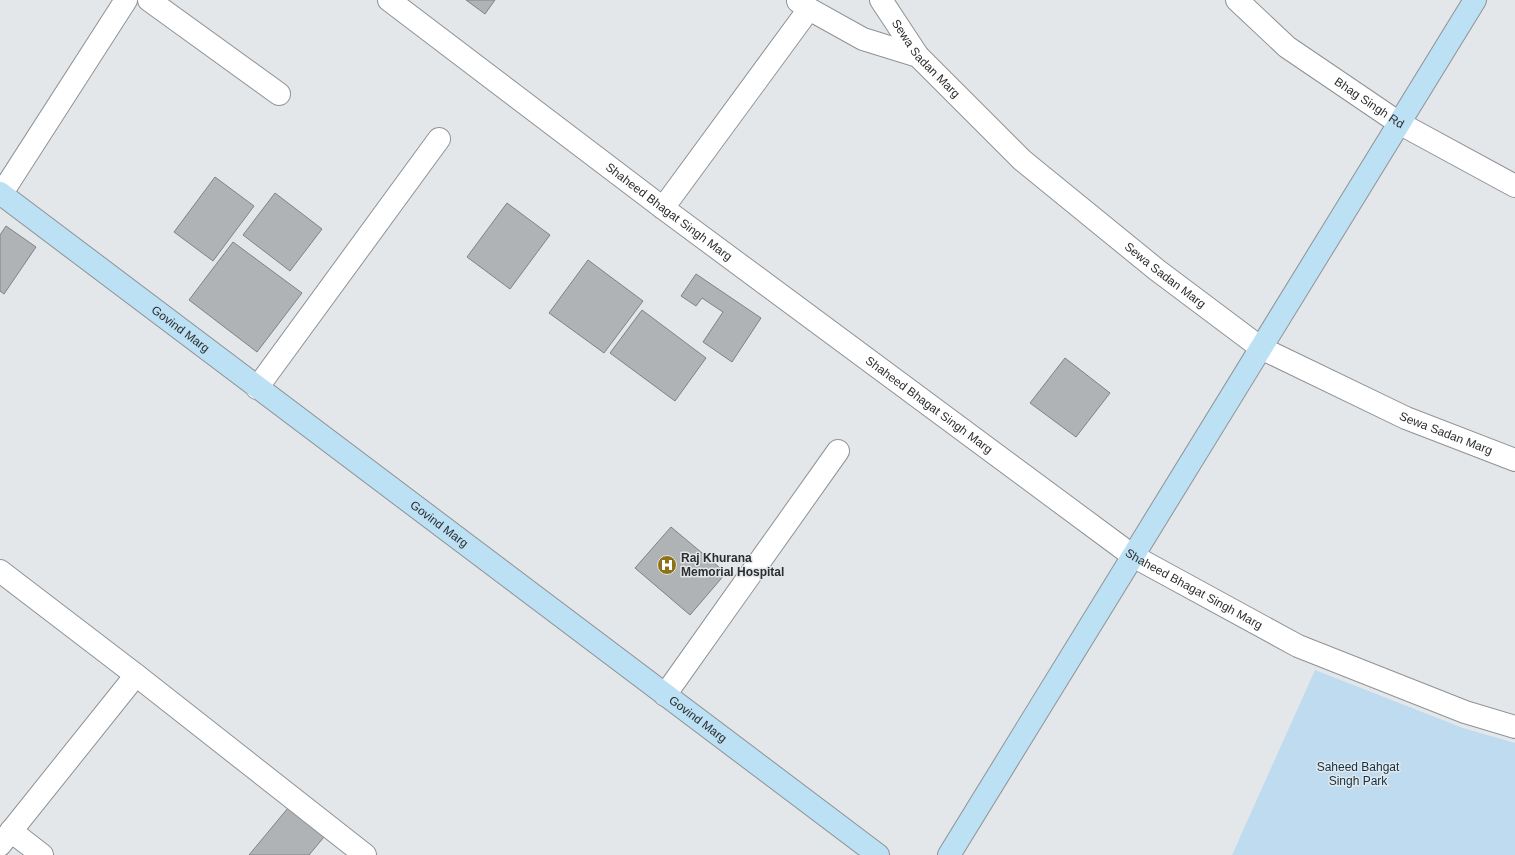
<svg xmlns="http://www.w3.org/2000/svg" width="1515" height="855" font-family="Helvetica,sans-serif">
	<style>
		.park { fill: #bedbf0 }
		.building { fill: #b0b3b6; stroke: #7f8285 }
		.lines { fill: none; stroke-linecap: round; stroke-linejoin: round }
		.street-casing { stroke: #8f9295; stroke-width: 24 }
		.secondary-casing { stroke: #8f9295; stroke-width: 24 }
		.street { stroke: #fff; stroke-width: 22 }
		.secondary { stroke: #bce0f4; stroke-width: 22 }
		.labels { text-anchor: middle; stroke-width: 3; stroke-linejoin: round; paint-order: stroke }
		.street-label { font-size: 12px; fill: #2c2d2e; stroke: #e4e7ea }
		.poi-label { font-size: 12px; font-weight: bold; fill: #2c2d2e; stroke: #e4e7ea; text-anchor: start }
		.park-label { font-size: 12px; fill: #0c334a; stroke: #e4e7ea }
	</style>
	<rect width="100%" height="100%" fill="#e4e7ea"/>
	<polygon class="park" points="1315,670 1463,728 1515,743 1515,855 1232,855"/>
	<g class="building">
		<polygon points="466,0 495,0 485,14"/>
		<polygon points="215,177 254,206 213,261 174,232"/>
		<polygon points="275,193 322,229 290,271 243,235"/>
		<polygon points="507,203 550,235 510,289 467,257"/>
		<polygon points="6,226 36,247 4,294 0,291 0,235"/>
		<polygon points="233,242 302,293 257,352 189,300"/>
		<polygon points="588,260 643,301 604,353 549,313"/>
		<polygon points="696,274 761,318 732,362 703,342 723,312 702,298 696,306 681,296"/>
		<polygon points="642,310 706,358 675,401 610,353"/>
		<polygon points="1065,358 1110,393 1076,437 1030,403"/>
		<polygon points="671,527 726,573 690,615 635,568"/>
		<polygon points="288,808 324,837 309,855 249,855"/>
	</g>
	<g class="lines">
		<defs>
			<g id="street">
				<polyline points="149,0 279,94"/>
				<path id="s1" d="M389,0L663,208L1133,556L1298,646L1465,712L1515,727"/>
				<path id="s2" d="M881,0L918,56L1022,160L1157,270L1261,348L1406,418L1515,460"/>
				<path id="s3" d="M1237,0L1287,47L1399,123L1515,186"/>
				<polyline points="798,1 809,9 863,39 918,56"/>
				<polyline points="0,196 126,0"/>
				<polyline points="663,208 809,9"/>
				<polyline points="257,388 439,139"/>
				<polyline points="0,571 136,675 365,855"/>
				<polyline points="665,695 838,451"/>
				<polyline points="11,831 42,855"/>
				<polyline points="0,845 136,675"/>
			</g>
			<g id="secondary">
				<path id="s4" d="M0,193L878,855"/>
				<polyline points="949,855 1475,0"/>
			</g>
		</defs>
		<use href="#street" class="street-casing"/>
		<use href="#secondary" class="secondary-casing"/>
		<use href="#street" class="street"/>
		<use href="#secondary" class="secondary"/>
	</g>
	<defs>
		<symbol id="hospital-disc" viewBox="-11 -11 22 22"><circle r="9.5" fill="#8f7217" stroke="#e4e7ea"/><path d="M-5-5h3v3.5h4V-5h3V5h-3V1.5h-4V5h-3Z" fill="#fff"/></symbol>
	</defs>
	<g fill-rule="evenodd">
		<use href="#hospital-disc" x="656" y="554" width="22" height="22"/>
	</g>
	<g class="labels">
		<g class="street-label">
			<text dy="4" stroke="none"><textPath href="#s2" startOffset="74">Sewa Sadan Marg</textPath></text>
			<text dy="4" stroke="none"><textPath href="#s3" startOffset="168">Bhag Singh Rd</textPath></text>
			<text dy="4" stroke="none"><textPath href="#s1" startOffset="351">Shaheed Bhagat Singh Marg</textPath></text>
			<text dy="4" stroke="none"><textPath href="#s2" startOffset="398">Sewa Sadan Marg</textPath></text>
			<text dy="4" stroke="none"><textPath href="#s4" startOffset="226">Govind Marg</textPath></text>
			<text dy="4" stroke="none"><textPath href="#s1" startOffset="675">Shaheed Bhagat Singh Marg</textPath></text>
			<text dy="4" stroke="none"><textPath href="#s2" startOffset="722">Sewa Sadan Marg</textPath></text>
			<text dy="4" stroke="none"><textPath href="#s4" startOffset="550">Govind Marg</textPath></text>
			<text dy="4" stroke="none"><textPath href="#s1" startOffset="998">Shaheed Bhagat Singh Marg</textPath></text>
			<text dy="4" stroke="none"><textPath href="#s4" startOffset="874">Govind Marg</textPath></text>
		</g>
		<g class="poi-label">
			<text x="681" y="562">Raj Khurana<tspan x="681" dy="14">Memorial Hospital</tspan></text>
		</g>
		<g class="park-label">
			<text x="1358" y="771">Saheed Bahgat<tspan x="1358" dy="14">Singh Park</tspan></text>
		</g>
	</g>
</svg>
